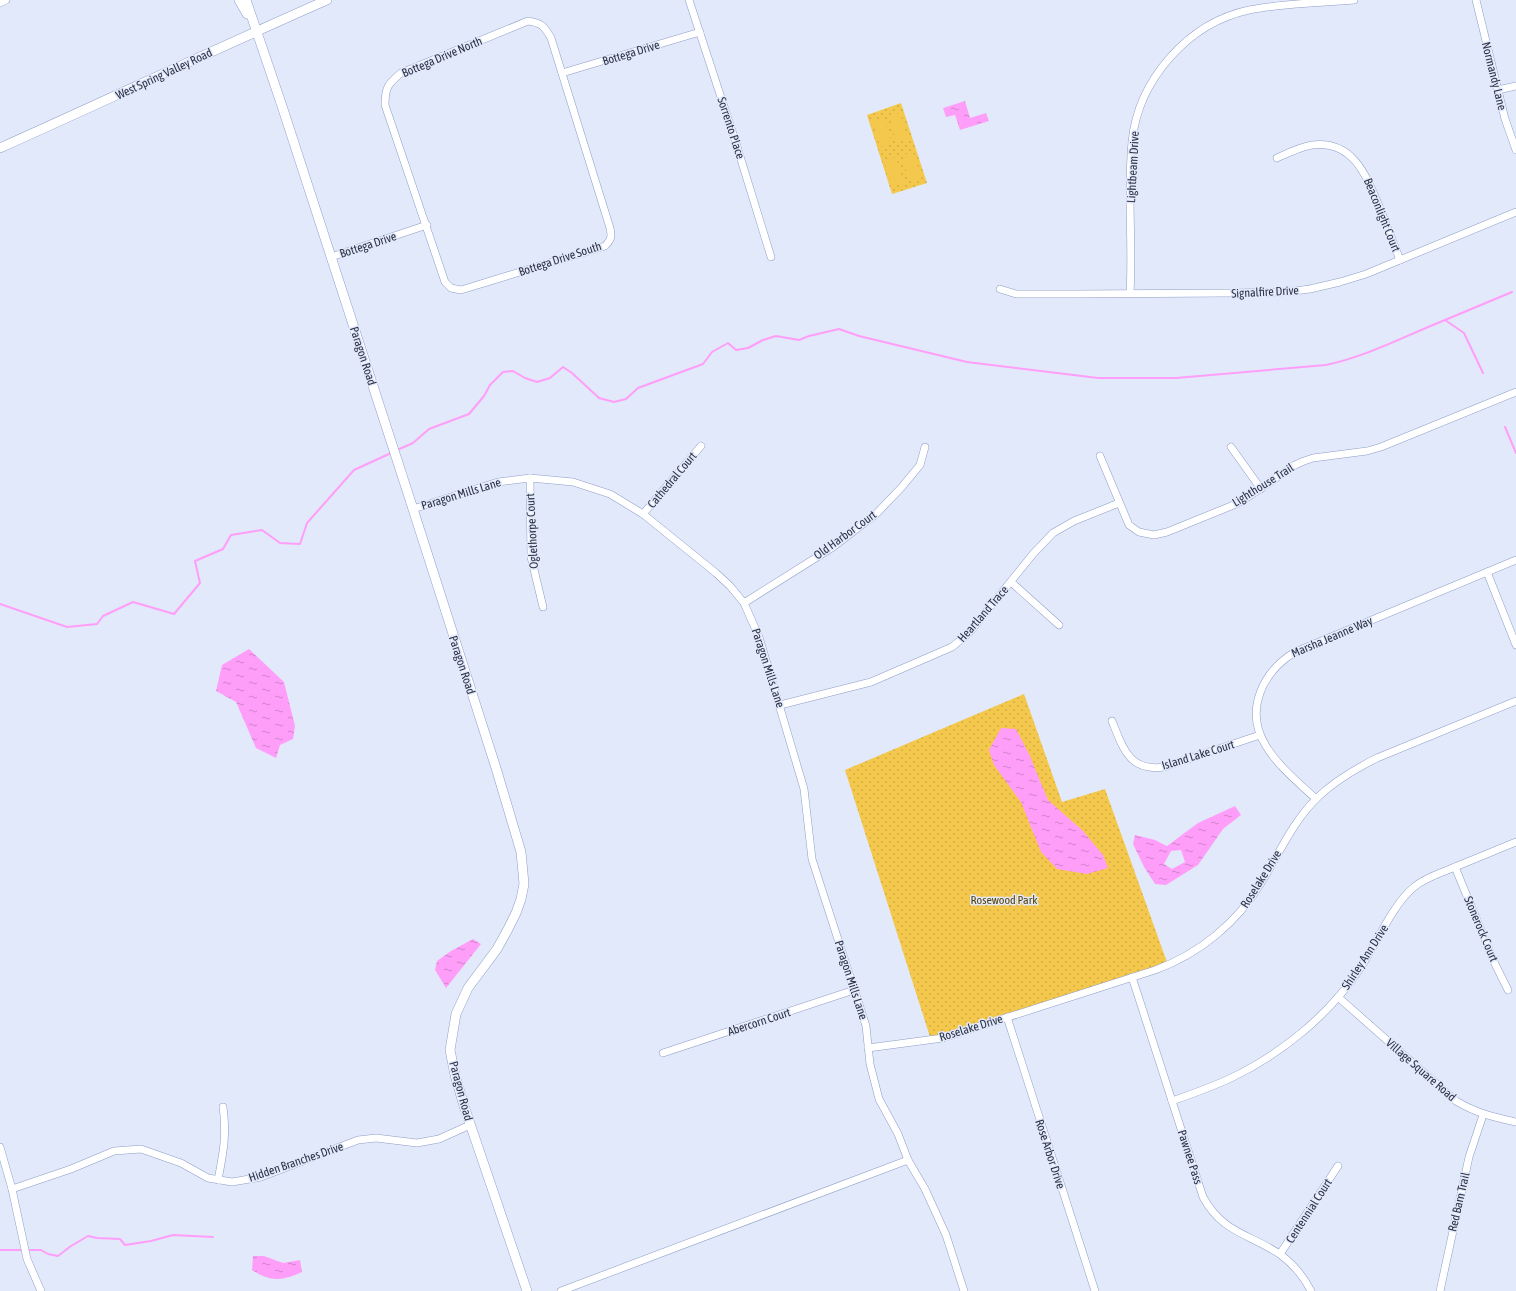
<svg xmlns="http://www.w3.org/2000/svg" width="1516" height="1291" font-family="'Asap Condensed',sans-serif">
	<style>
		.green { fill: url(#green-dots) }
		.pitch { fill: #f4c84c }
		.water { fill: url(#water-ripples); fill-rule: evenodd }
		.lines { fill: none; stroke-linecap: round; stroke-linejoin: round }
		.stream { stroke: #ff9ef9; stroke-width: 2 }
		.minor-casing { stroke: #8e9dc8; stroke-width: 8 }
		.tertiary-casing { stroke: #8e9dc8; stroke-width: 10 }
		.minor { stroke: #fff; stroke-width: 7 }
		.tertiary { stroke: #fff; stroke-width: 9 }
		.labels { text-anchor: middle; stroke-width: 3; stroke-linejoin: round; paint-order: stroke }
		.street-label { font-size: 12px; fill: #2d3345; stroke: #e2e9fb }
		.park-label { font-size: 12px; fill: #544105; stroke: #e2e9fb }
	</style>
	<defs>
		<pattern id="green-dots" width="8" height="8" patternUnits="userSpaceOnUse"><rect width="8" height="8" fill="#f4c84c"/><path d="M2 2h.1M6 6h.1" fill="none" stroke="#d2ac44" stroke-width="1.8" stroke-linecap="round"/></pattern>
		<pattern id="water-ripples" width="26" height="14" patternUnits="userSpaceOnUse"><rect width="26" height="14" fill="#ff9ef9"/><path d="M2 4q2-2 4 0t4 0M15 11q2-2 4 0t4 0" fill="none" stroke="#cf81cb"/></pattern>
	</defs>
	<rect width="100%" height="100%" fill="#e2e9fb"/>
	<g class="green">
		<polygon points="901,103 927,183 892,194 867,115"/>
		<polygon points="1024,694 1062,802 1105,789 1168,965 931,1040 845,770"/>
	</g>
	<g class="pitch">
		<polygon points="900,113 908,138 896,142 889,116"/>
		<polygon points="884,118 892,143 880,147 873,121"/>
		<polygon points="913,152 921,177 909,181 902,155"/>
		<polygon points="896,157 904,182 892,186 884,161"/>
	</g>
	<g class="water">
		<polygon points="965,101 970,118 986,113 989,121 960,130 955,115 946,117 943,108"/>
		<polygon points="249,649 284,682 295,726 293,739 280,745 276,758 256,748 236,702 216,691 222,665"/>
		<polygon points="1001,728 1016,729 1029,754 1048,800 1083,831 1103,855 1108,868 1087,874 1057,869 1041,852 1021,802 994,765 989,750"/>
		<path d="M1235,806L1241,815L1223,829L1198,865L1166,885L1155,884L1144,867L1133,844L1135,835L1155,840L1167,846L1198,823ZM1181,850L1185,862L1172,869L1164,864L1171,851Z"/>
		<polygon points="473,939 481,944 446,988 435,970 437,961 451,951"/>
		<path d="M253,1256H264L283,1263L300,1260L302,1272C283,1281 270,1282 252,1270Z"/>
	</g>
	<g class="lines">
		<g class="stream">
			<polyline points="1445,320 1512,292"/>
			<polyline points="1505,427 1516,453"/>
			<path d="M397,450L413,443L429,429L469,414L484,396L490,385L503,372L513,371L525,378L537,382L550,378L563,367L572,373L599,398L614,402L626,399L638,388L703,364L712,352L728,343L736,350L748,348L763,340L776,336L799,340L809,336L839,329L859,336L967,362L1098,378H1176L1326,365C1368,356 1405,336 1445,320L1464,333L1483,373"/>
			<polyline points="0,604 67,627 97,624 103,616 133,602 174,614 200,583 195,561 223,549 231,535 262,530 280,543 300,544 307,523 354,470 391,453"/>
			<polyline points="0,1250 23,1250"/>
			<polyline points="27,1250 41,1250 48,1254 58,1256 71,1246 88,1236 97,1238 120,1239 125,1245 151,1241 173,1235 213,1237"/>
		</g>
		<defs>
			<g id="minor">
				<polyline points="689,0 735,140 771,257"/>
				<polyline points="1476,0 1505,119 1516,150"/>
				<polyline points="0,3 6,0"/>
				<path d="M528,21C542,23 544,26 551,38L610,228C612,237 611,240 605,246L461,290L451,288L445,282L385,105C385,87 388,84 401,73Z"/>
				<polyline points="562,73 700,32"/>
				<polyline points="1498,90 1516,86"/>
				<path d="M1277,158C1288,153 1300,147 1312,145C1353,140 1366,175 1379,206C1386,224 1393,242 1400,260"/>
				<polyline points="331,257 427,225"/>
				<polyline points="1000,289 1016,294 1076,294 1232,293 1286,292 1310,289 1340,282 1366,274 1516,212"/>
				<path d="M1130,293C1133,243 1127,192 1132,142C1138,80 1188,23 1249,10C1283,3 1319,3 1354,0"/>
				<polyline points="1231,447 1261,489"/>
				<polyline points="1100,456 1129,525 1139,532 1154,535 1167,532 1236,504 1251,495 1295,465 1304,461 1313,458 1367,451 1381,447 1516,392"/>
				<polyline points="530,478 531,557 543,607"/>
				<polyline points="413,509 498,482 530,478 573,482 610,494 643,514 716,573 730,586 744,603 759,637 804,789 812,859 866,1026 870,1064 879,1099 898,1134 908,1160"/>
				<polyline points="643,514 701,446"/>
				<polyline points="1487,572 1516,645"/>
				<polyline points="1011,582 1059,625"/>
				<polyline points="744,603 833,547 876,514 901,488 920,465 925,447"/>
				<polyline points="780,705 871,682 952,647 969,633 1033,554 1053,533 1074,521 1119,503"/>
				<path d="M1112,721C1123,748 1129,772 1164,767L1260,735"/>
				<path d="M1316,799C1299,783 1278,766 1266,746C1244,711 1262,672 1295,652L1516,560"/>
				<polyline points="1455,867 1495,964 1508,990"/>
				<path d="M1132,977L1203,1197C1223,1234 1251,1234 1281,1255C1294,1265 1304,1277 1311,1291"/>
				<path d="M1338,997L1456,1101C1476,1113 1493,1117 1516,1122"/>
				<polyline points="1007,1017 1095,1291"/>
				<path d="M868,1048L943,1038L1155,970C1199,954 1237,923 1261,883C1279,854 1292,823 1316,799C1334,781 1355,769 1377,758L1516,701"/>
				<polyline points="663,1053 854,990"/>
				<path d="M1172,1101C1192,1094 1212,1087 1231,1078C1281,1054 1328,1016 1359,970C1376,945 1392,905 1414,887C1426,877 1441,873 1455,867C1475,859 1496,850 1516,842"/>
				<polyline points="0,1147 12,1189 27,1259 41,1291"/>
				<path d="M218,1180C223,1154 227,1135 223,1107"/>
				<polyline points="12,1189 71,1169 114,1151 141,1149 181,1163 208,1178 232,1182 261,1177 358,1140 376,1138 417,1143 439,1139 470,1125"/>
				<polyline points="1280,1254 1338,1166"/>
				<polyline points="561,1291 908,1160 925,1189 946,1235 964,1291"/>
				<polyline points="1440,1291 1469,1157 1483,1115"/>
			</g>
			<g id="tertiary">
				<polyline points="239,0 247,14"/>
				<polyline points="246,0 282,106 413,509 496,768 521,852 524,884 521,899 516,913 507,931 497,949 468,988 456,1014 450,1050 455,1075 464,1106 527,1291"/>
				<path d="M0,148C109,99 218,48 327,0"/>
			</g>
		</defs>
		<use href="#minor" class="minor-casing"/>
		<use href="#tertiary" class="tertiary-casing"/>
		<use href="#minor" class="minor"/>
		<use href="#tertiary" class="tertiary"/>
	</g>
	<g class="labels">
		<g class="street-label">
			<text transform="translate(631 53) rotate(-17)" y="4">Bottega Drive</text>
			<text transform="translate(442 57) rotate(-23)" y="4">Bottega Drive North</text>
			<text transform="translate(164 74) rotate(-25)" y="4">West Spring Valley Road</text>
			<text transform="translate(1494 76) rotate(76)" y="4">Normandy Lane</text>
			<text transform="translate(731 128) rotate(72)" y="4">Sorrento Place</text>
			<text transform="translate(1133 167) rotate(-87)" y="4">Lightbeam Drive</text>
			<text transform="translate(1382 215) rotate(68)" y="4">Beaconlight Court</text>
			<text transform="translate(368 245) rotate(-18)" y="4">Bottega Drive</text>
			<text transform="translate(560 259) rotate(-18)" y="4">Bottega Drive South</text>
			<text transform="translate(1265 292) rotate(-3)" y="4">Signalfire Drive</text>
			<text transform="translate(363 356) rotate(72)" y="4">Paragon Road</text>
			<text transform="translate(672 480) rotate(-50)" y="4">Cathedral Court</text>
			<text transform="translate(1263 485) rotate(-32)" y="4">Lighthouse Trail</text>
			<text transform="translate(461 494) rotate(-17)" y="4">Paragon Mills Lane</text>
			<text transform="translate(532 531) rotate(-93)" y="4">Oglethorpe Court</text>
			<text transform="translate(845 535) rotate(-36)" y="4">Old Harbor Court</text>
			<text transform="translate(983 614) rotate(-49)" y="4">Heartland Trace</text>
			<text transform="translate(1332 637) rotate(-23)" y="4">Marsha Jeanne Way</text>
			<text transform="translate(462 665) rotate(72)" y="4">Paragon Road</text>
			<text transform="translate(768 668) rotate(72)" y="4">Paragon Mills Lane</text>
			<text transform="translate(1198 755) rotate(-17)" y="4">Island Lake Court</text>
			<text transform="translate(1261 879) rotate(-58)" y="4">Roselake Drive</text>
			<text transform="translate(1481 929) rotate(67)" y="4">Stonerock Court</text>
			<text transform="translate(1365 957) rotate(-57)" y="4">Shirley Ann Drive</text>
			<text transform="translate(851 980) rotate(72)" y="4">Paragon Mills Lane</text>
			<text transform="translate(759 1022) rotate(-18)" y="4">Abercorn Court</text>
			<text transform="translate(971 1028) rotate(-17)" y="4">Roselake Drive</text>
			<text transform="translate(1421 1070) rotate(41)" y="4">Village Square Road</text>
			<text transform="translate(461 1091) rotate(75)" y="4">Paragon Road</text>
			<text transform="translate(1050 1154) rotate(72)" y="4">Rose Arbor Drive</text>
			<text transform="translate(1190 1157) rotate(72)" y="4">Pawnee Pass</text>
			<text transform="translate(296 1162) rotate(-19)" y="4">Hidden Branches Drive</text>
			<text transform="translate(1459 1202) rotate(-77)" y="4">Red Barn Trail</text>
			<text transform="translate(1309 1211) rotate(-57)" y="4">Centennial Court</text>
		</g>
		<g class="park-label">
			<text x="1004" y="904">Rosewood Park</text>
		</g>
	</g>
</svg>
